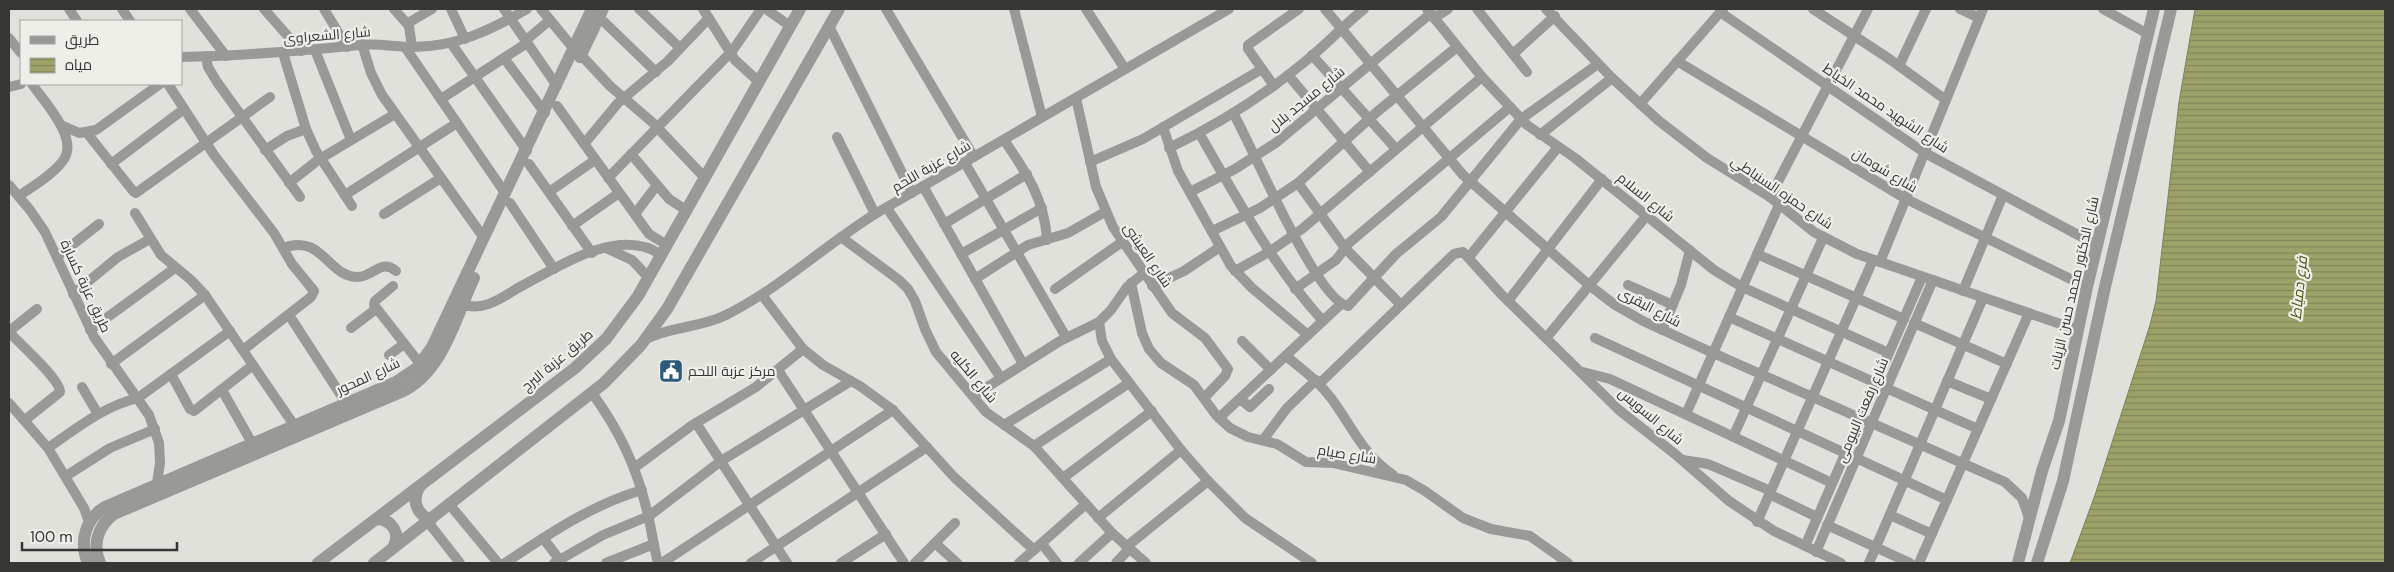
<svg xmlns="http://www.w3.org/2000/svg" width="2394" height="572" font-family="'DM Sans',Cairo,sans-serif">
	<style>
		.water { fill: url(#water-rules); stroke: #7f8259 }
		.lines { fill: none; stroke-linecap: round; stroke-linejoin: round }
		.minor { stroke: #999997; stroke-width: 10 }
		.tertiary { stroke: #999997; stroke-width: 12 }
		.labels { text-anchor: middle; stroke-width: 4.5; stroke-linejoin: round; paint-order: stroke }
		.street-label { font-size: 14px; fill: #363634; stroke: #eeefe8 }
		.poi-label { font-size: 14px; fill: #363634; stroke: #eeefe8; text-anchor: start }
		.water-label { font-size: 15px; font-style: italic; fill: #505310; stroke: #eeefe8 }
	</style>
	<defs>
		<pattern id="water-rules" width="6" height="5" patternUnits="userSpaceOnUse" patternTransform="scale(1.25)"><rect width="6" height="5" fill="#9ea269"/><path d="M0 2.5h6" fill="none" stroke="#828557"/></pattern>
	</defs>
	<rect width="100%" height="100%" fill="#e1e1db"/>
	<polygon class="water" points="2195,9 2385,9 2385,563 2070,563 2095,495 2150,325 2156,301 2179,102"/>
	<g class="lines">
		<g class="minor">
			<polyline points="69,9 77,21"/>
			<polyline points="122,9 130,21"/>
			<polyline points="190,9 226,56"/>
			<polyline points="264,9 301,51"/>
			<polyline points="324,9 347,47"/>
			<polyline points="394,9 409,26 412,47"/>
			<polyline points="451,9 465,39"/>
			<polyline points="504,9 557,86"/>
			<polyline points="541,9 574,49"/>
			<polyline points="639,9 680,48"/>
			<polyline points="703,9 735,60 759,82"/>
			<polyline points="766,9 790,26"/>
			<polyline points="886,9 974,157"/>
			<polyline points="1014,9 1042,117"/>
			<polyline points="1086,9 1125,69"/>
			<polyline points="1325,9 1463,175 1589,285 1615,305 1643,321 1713,353 2005,482 2022,498 2029,518"/>
			<polyline points="1427,9 1482,77 1527,125 1575,158 1714,270 1742,287 1889,353"/>
			<polyline points="1477,9 1527,72"/>
			<polyline points="1546,9 1612,78 1659,121 1707,158 1770,197 1814,232 1857,254 2078,330"/>
			<polyline points="1813,9 1888,58 1946,100"/>
			<polyline points="1960,9 1979,18"/>
			<polyline points="2103,9 2148,34"/>
			<polyline points="1720,12 1925,153 2097,245"/>
			<polyline points="599,17 656,72"/>
			<polyline points="1434,18 1448,9"/>
			<polyline points="408,23 432,9"/>
			<polyline points="829,26 912,193"/>
			<polyline points="9,38 21,53"/>
			<polyline points="525,41 550,20"/>
			<polyline points="451,43 527,151"/>
			<polyline points="362,44 371,73 382,95 484,238"/>
			<polyline points="405,47 505,193"/>
			<polyline points="315,50 351,140"/>
			<polyline points="283,53 306,129 316,151 352,206"/>
			<polyline points="1513,54 1555,16"/>
			<polyline points="581,55 610,86 652,122 705,178"/>
			<polyline points="1312,55 1396,149"/>
			<polyline points="206,56 208,67 217,82 300,197"/>
			<path d="M181,57C241,56 300,51 360,45C378,43 395,47 413,47C456,47 491,30 527,9"/>
			<polyline points="504,58 545,113"/>
			<polyline points="1677,61 1906,199 2087,287"/>
			<polyline points="1899,66 1926,9"/>
			<polyline points="1288,75 1370,172"/>
			<polyline points="168,84 214,155 274,233 292,264 314,291 311,297 243,350"/>
			<polyline points="1274,86 1248,49 1248,45 1299,9"/>
			<polyline points="9,87 21,84"/>
			<polyline points="1076,98 1096,187 1113,227 1172,313 1205,338 1228,369 1225,376 1205,397"/>
			<polyline points="441,99 527,43"/>
			<polyline points="1640,104 1723,9"/>
			<polyline points="557,106 649,234 667,245"/>
			<path d="M1233,113C1252,145 1316,301 1348,306L1396,254L1441,217L1521,119L1598,64"/>
			<polyline points="61,125 79,133 96,130 160,84"/>
			<polyline points="1163,127 1178,171 1231,266 1252,288 1308,335"/>
			<polyline points="87,133 133,191 136,193 270,97"/>
			<path d="M1199,133C1237,198 1272,265 1323,321"/>
			<polyline points="1540,135 1612,78"/>
			<polyline points="837,137 875,214"/>
			<path d="M1004,140C1026,172 1045,200 1047,240"/>
			<polyline points="584,144 618,103 668,61 709,18"/>
			<path d="M1169,148C1219,124 1265,95 1307,60C1327,44 1344,25 1364,9"/>
			<polyline points="265,150 287,136 306,129"/>
			<polyline points="631,154 669,199 686,210"/>
			<polyline points="1090,162 1143,139 1262,69"/>
			<polyline points="965,163 1066,337"/>
			<polyline points="111,164 184,109"/>
			<polyline points="529,164 592,253"/>
			<polyline points="608,178 733,50 761,9"/>
			<polyline points="289,183 318,160 395,114"/>
			<polyline points="1298,183 1345,248 1401,305"/>
			<polyline points="9,185 30,210 45,232 94,337 149,415 159,443 160,463 157,483"/>
			<polyline points="923,186 1023,364"/>
			<polyline points="549,192 595,160"/>
			<polyline points="1190,192 1235,169 1277,142 1430,14"/>
			<polyline points="345,195 457,123"/>
			<path d="M19,196C33,186 51,176 62,162C81,140 45,103 32,84"/>
			<polyline points="1770,197 1868,9"/>
			<polyline points="510,203 554,269"/>
			<polyline points="887,208 1001,378"/>
			<polyline points="135,213 161,255 191,280 205,295 294,425"/>
			<polyline points="384,214 441,178"/>
			<polyline points="635,214 657,185"/>
			<polyline points="944,224 1027,174"/>
			<polyline points="572,226 619,193"/>
			<polyline points="1212,231 1260,208 1298,183 1378,111 1457,47"/>
			<polyline points="841,237 899,280 908,289 915,301 925,329 936,352 986,412 1034,446 1112,533 1146,563"/>
			<path d="M283,248C323,233 327,277 358,277C373,277 381,258 396,271"/>
			<polyline points="606,248 632,260 648,277"/>
			<polyline points="961,254 1042,208"/>
			<polyline points="1757,254 1904,319"/>
			<polyline points="58,256 99,224"/>
			<polyline points="1469,257 1558,147"/>
			<polyline points="1880,262 1983,9"/>
			<polyline points="1235,271 1269,252 1302,229 1482,77"/>
			<polyline points="975,279 1028,245 1068,233 1105,212"/>
			<polyline points="1131,283 1142,333 1149,349 1161,363 1194,385 1216,415 1230,428 1248,437 1277,444 1306,462 1333,463 1406,480 1425,491 1463,518 1491,529 1530,536 1568,563"/>
			<polyline points="1628,285 1673,305"/>
			<polyline points="393,286 375,301 374,305 421,365"/>
			<polyline points="1152,286 1184,271 1220,247"/>
			<polyline points="1055,289 1122,242"/>
			<polyline points="1295,289 1336,260 1349,243 1510,107"/>
			<polyline points="1963,291 2003,195"/>
			<polyline points="73,294 118,257 150,239"/>
			<polyline points="762,295 803,349 823,365 860,386 893,410 954,477 1034,550"/>
			<polyline points="1508,301 1602,179"/>
			<path d="M461,304C483,312 500,299 518,288C556,268 620,225 661,255"/>
			<polyline points="289,315 346,403"/>
			<polyline points="1729,317 1876,383"/>
			<polyline points="1099,322 1102,341 1111,359 1181,450 1208,481 1245,518 1312,563"/>
			<polyline points="1914,323 2007,364"/>
			<polyline points="351,328 376,309"/>
			<polyline points="90,330 175,268"/>
			<polyline points="1662,330 1681,285 1690,250"/>
			<polyline points="1547,337 1647,215"/>
			<polyline points="1595,338 1845,453"/>
			<path d="M646,339C672,326 700,328 726,315C780,288 824,246 875,214L1229,9"/>
			<polyline points="1242,341 1271,370"/>
			<polyline points="389,355 404,344"/>
			<path d="M1286,356C1302,369 1318,381 1331,398C1352,426 1362,454 1393,475"/>
			<polyline points="111,364 205,295"/>
			<polyline points="778,370 904,563"/>
			<polyline points="1583,372 1610,379 1832,483"/>
			<polyline points="171,374 190,409 194,411 253,365"/>
			<polyline points="1947,381 1991,399"/>
			<polyline points="1319,384 1454,254 1463,252 1501,294 1619,410 1675,454 1729,501 1774,531 1841,563"/>
			<polyline points="82,387 98,414"/>
			<polyline points="1886,388 1978,429"/>
			<polyline points="222,390 252,443"/>
			<path d="M592,393C617,427 636,465 646,507C651,525 653,544 658,563"/>
			<polyline points="973,396 1060,341 1099,322 1111,310 1127,287 1144,273"/>
			<polyline points="1240,399 1250,407 1269,389"/>
			<polyline points="9,403 48,448 84,508 89,522"/>
			<polyline points="1686,414 1779,205"/>
			<polyline points="1219,418 1341,304"/>
			<path d="M25,420L60,392C60,379 20,344 10,333L12,329L37,309"/>
			<polyline points="696,423 787,563"/>
			<polyline points="1004,425 1111,359"/>
			<polyline points="1733,437 1823,238"/>
			<polyline points="1263,440 1287,408 1316,380"/>
			<polyline points="1034,446 1129,383"/>
			<path d="M48,448C77,428 104,406 138,398L230,331"/>
			<polyline points="1856,458 1947,500"/>
			<polyline points="1683,460 1708,464 1771,491"/>
			<polyline points="634,468 691,426 756,387 803,349"/>
			<polyline points="66,476 110,448 155,429"/>
			<polyline points="1063,478 1152,411"/>
			<polyline points="1769,494 1817,517"/>
			<polyline points="450,505 498,563"/>
			<polyline points="1890,515 1932,534"/>
			<polyline points="1098,518 1181,450"/>
			<polyline points="428,522 460,563"/>
			<polyline points="1757,522 1873,260"/>
			<polyline points="1827,525 1910,563"/>
			<polyline points="543,538 562,563"/>
			<polyline points="935,543 957,563"/>
			<polyline points="1042,544 1057,563"/>
			<polyline points="1805,546 1922,277"/>
			<polyline points="1126,547 1208,481"/>
			<polyline points="1816,552 1933,280"/>
			<path d="M505,563C549,534 591,505 642,490"/>
			<polyline points="554,563 603,535 649,516 721,461 851,381"/>
			<polyline points="606,563 654,544"/>
			<polyline points="662,563 893,410"/>
			<polyline points="751,563 927,447"/>
			<polyline points="841,563 886,534"/>
			<polyline points="915,563 955,523"/>
			<polyline points="1019,563 1086,504"/>
			<polyline points="1079,563 1112,533"/>
			<polyline points="1116,563 1129,549"/>
			<polyline points="1869,563 1983,298"/>
			<polyline points="1919,563 2029,313"/>
		</g>
		<g class="tertiary">
			<polyline points="580,57 603,9"/>
			<path d="M420,486C411,499 416,514 431,520"/>
			<path d="M377,519C393,520 401,534 393,548"/>
			<path d="M88,563C79,542 85,519 105,507L396,382L417,368L432,347L592,9"/>
			<path d="M100,563C92,544 98,526 114,514L401,392C443,373 455,318 474,278"/>
			<polyline points="318,563 575,368 606,339 638,296 800,9"/>
			<polyline points="374,563 604,383 641,345 667,309 839,9"/>
			<polyline points="2018,563 2042,471 2059,421 2087,287 2154,9"/>
			<polyline points="2037,563 2063,481 2105,287 2171,9"/>
		</g>
	</g>
	<defs>
		<symbol id="civic-square" viewBox="-11 -11 22 22"><rect x="-9" y="-9" width="18" height="18" rx="4" fill="#2b5b79" stroke="#eeefe8"/><path d="M-.6-6.5H3V-4.5H.6V-3L4-1V1h2V6H-6V1h2V-1L-.6-3ZM-1.2 2.5V6h2.4V2.5Z" fill="#fff"/></symbol>
	</defs>
	<g fill-rule="evenodd">
		<use href="#civic-square" x="657" y="357" width="28" height="28"/>
	</g>
	<g class="labels">
		<g class="street-label">
			<text transform="translate(327 35) rotate(-5)" y="5">شارع الشعراوى</text>
			<text transform="translate(1306 99) rotate(-39)" y="5">شارع مسجد بلال</text>
			<text transform="translate(1886 108) rotate(34)" y="5">شارع الشهيد محمد الخياط</text>
			<text transform="translate(931 166) rotate(-30)" y="5">شارع عزبة اللحم</text>
			<text transform="translate(1885 170) rotate(31)" y="5">شارع شومان</text>
			<text transform="translate(1782 192) rotate(34)" y="5">شارع حمزه السنباطي</text>
			<text transform="translate(1646 197) rotate(39)" y="5">شارع السلام</text>
			<text transform="translate(1148 255) rotate(56)" y="5">شارع العيشى</text>
			<text transform="translate(2074 283) rotate(-77)" y="5">شارع الدكتور محمد حسن الزيات</text>
			<text transform="translate(86 286) rotate(65)" y="5">طريق عزبة كسارة</text>
			<text transform="translate(1650 307) rotate(28)" y="5">شارع البقرى</text>
			<text transform="translate(557 360) rotate(-40)" y="5">طريق عزبة البرج</text>
			<text transform="translate(368 376) rotate(-25)" y="5">شارع المحور</text>
			<text transform="translate(974 376) rotate(50)" y="5">شارع الكليه</text>
			<text transform="translate(1862 410) rotate(-67)" y="5">شارع رفعت البيومى</text>
			<text transform="translate(1651 416) rotate(40)" y="5">شارع السويس</text>
			<text transform="translate(1347 454) rotate(9)" y="5">شارع صيام</text>
		</g>
		<g class="poi-label">
			<text x="688" y="376">مركز عزبة اللحم</text>
		</g>
		<g class="water-label">
			<text transform="translate(2299 288) rotate(-84)" y="5">فرع دمياط</text>
		</g>
	</g>
	<rect width="2394" height="572" fill="none" stroke="#363634" stroke-width="20"/>
	<rect x="20" y="20" width="162" height="65" fill="#eeefe8" stroke="#a4a5a0"/>
	<rect x="30" y="36" width="25" height="8" fill="#999997" stroke="#a4a5a0"/>
	<text x="65" y="45" font-size="15" fill="#363634">طريق</text>
	<rect x="30" y="58" width="25" height="15" fill="url(#water-rules)" stroke="#a4a5a0"/>
	<text x="65" y="70" font-size="15" fill="#363634">مياه</text>
	<path d="M22 542v8h155v-8" fill="none" stroke="#363634" stroke-width="2.5"/>
	<text x="30" y="542" font-size="15" fill="#363634" stroke="#eeefe8" stroke-width="4" paint-order="stroke">100 m</text>
</svg>
